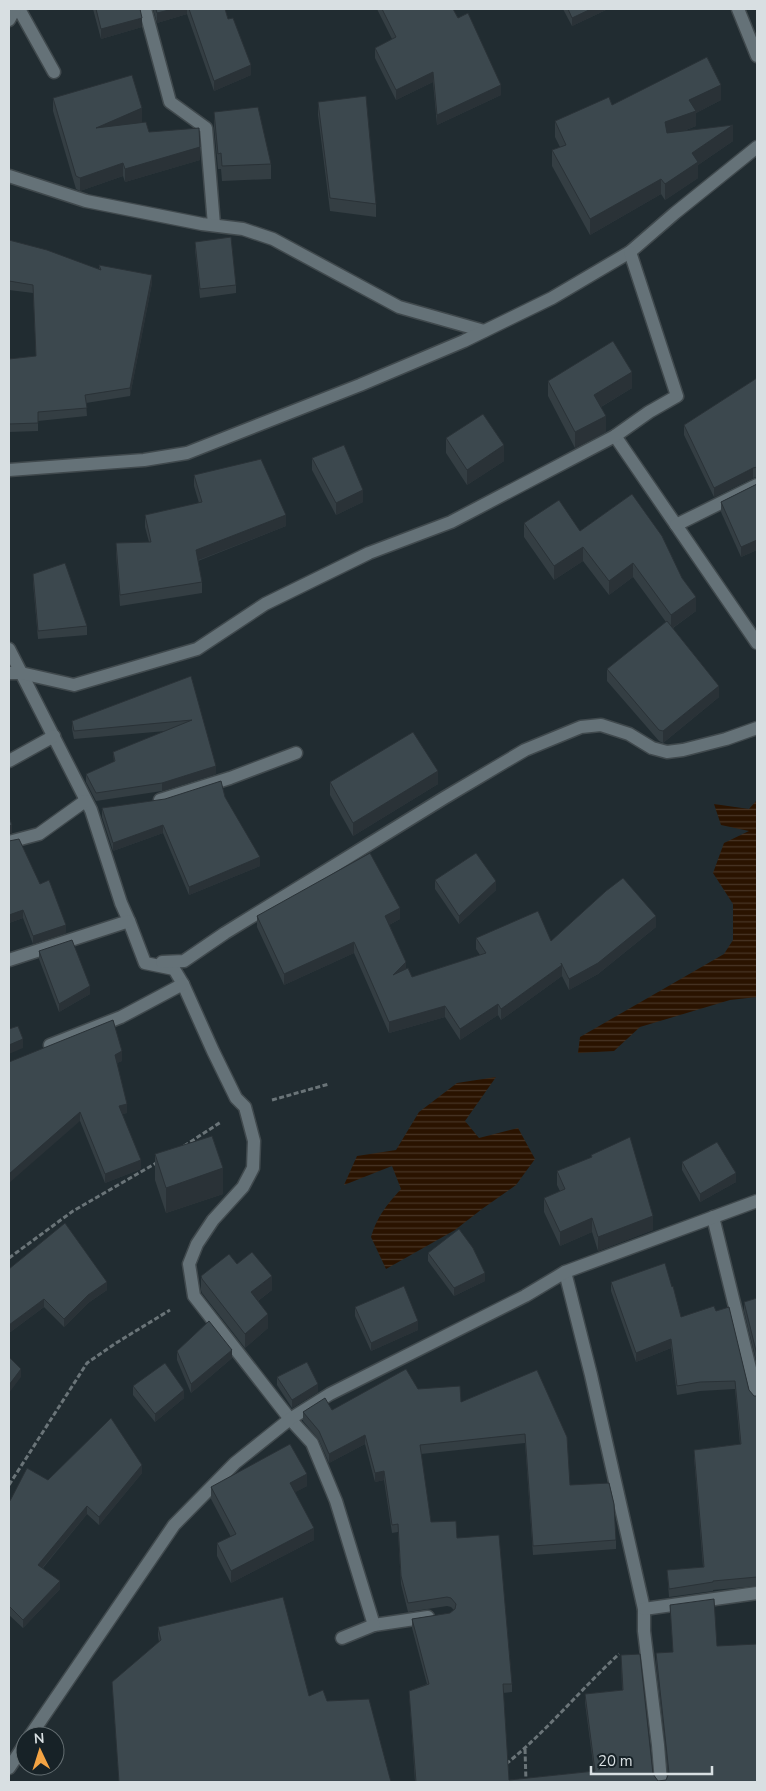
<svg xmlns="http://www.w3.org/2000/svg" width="766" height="1791" font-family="'Nunito Sans',sans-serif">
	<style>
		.water { fill: url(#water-rules) }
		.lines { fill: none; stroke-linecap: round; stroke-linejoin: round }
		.street-casing { stroke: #40494d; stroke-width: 15 }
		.path { stroke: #6a7478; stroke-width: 3; stroke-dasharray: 5 2.5; stroke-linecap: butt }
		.street { stroke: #657278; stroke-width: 12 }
		.wall { fill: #343e43 }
		.shaded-wall { fill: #2a3237 }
		.building { fill: #3c484e; stroke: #2a3237 }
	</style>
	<defs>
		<pattern id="water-rules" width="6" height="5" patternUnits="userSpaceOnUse" patternTransform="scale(1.25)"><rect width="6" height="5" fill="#2a1300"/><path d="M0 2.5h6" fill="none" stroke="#483525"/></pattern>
	</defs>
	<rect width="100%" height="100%" fill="#212c31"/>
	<g class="water">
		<polygon points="757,800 757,997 730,1000 640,1027 614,1051 578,1053 580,1037 724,954 733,940 733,904 713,873 724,843 749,831 721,825 714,804 749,809"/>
		<path d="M496,1077L465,1121L479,1138L518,1128L535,1159L516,1185L482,1209L455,1230L386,1269L371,1237C378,1215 386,1206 401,1189L392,1166L344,1185L357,1156L396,1150L419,1112L457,1083Z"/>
	</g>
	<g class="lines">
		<defs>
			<g id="street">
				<polyline points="19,9 54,72"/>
				<polyline points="145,9 170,102 206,128 214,225"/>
				<polyline points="738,9 757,56"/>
				<polyline points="9,20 15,9"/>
				<polyline points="9,176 86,201 202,224 243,229 273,239 399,307 484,331"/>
				<polyline points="615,436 757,643"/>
				<polyline points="9,470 144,460 187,453 360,385 464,341 552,298 630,252 675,213 757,147"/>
				<polyline points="676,525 757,485"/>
				<polyline points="9,649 91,810 121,903 129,921 145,963 174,969 183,984 213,1051 236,1098 245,1107 254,1141 253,1168 243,1187 213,1220 197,1244 189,1264 194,1296 290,1419 312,1443 336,1501 374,1625 428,1617"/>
				<polyline points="9,673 21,673 74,685 197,649 265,604 369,553 451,522 615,436 649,412 677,396 630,252"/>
				<polyline points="9,761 54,736"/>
				<polyline points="160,800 230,778 296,753"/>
				<polyline points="9,842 39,834 85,801"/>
				<polyline points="9,960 129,921"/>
				<polyline points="162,962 184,961 225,933 444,798 525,750 581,727 601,725 629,734 652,748 667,752 683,750 726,739 757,728"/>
				<polyline points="50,1045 121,1017 183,984"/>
				<polyline points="713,1217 757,1397"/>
				<polyline points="565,1272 591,1375 644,1609 644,1631 658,1745 661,1782"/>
				<polyline points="644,1609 757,1593"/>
				<polyline points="342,1638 374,1625"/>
				<polyline points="30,1736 174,1525 235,1463 290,1419 330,1394 525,1296 565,1272 757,1201"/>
				<polyline points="9,1768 25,1744"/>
			</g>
		</defs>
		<use href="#street" class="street-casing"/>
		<g class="path">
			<polyline points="272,1100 329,1084"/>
			<polyline points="184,1146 221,1122"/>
			<polyline points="9,1258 73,1211 158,1162"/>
			<polyline points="9,1485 87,1363 116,1343 170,1310"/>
			<polyline points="525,1749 526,1782"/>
			<path d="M506,1764C547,1731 581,1689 619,1654"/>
		</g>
		<use href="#street" class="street"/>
	</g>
	<g class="wall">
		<polygon points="93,9 140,9 142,27 101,39"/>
		<polygon points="153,9 225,9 228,19 251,75 214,91 187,14 157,23"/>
		<polygon points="377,9 453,9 501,95 437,125 433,82 396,100 375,58 375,48 392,39"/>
		<polygon points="563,9 608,9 572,26"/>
		<polygon points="53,98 142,122 138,123 149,132 200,160 125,182 123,176 80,191 76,189 53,111"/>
		<polygon points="721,100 696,113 696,126 681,132 733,141 698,165 698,178 665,200 661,194 590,235 552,166 552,150 560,147 555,137 555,121 612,105"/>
		<polygon points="318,102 376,204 376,217 330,211 318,115"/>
		<polygon points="214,112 271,164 271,179 222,181 221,169 218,169 214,127"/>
		<polygon points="9,240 99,269 99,265 152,283 130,396 86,403 87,416 38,421 38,431 9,432 9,359 36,356 33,293 9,290"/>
		<polygon points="195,242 236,285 236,293 200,298 195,250"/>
		<polygon points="757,378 757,477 753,478 714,497 684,435 684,425"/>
		<polygon points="548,381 632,388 601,407 606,432 575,448 548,396"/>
		<polygon points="446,438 504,461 467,485 446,453"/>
		<polygon points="312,458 363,502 336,515 312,470"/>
		<polygon points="194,475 286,526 198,561 202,582 202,593 120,606 116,554 116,543 149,542 145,527 145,515 199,503 194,486"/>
		<polygon points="757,484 757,550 741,557 721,512 721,502"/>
		<polygon points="632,494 696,611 673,628 719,697 663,743 659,741 607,681 607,669 666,622 633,577 609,595 583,561 554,580 524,537 524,523 580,531"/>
		<polygon points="33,574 87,626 87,635 38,639 33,583"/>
		<polygon points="191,676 216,774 162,791 96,801 86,782 86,774 114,762 113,752 166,731 74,739 72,729 72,721"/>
		<polygon points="330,782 438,784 353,836 330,795"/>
		<polygon points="225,797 260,866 189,895 163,833 113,851 102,817 102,808"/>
		<polygon points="435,880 496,890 459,924 435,889"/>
		<polygon points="40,884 66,933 33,944 23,918 9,923"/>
		<polygon points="257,916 400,919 389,925 406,969 412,977 480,955 476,949 476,938 551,941 656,927 598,974 569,990 562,976 501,1020 498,1015 460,1040 445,1017 389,1033 354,953 284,985 257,927"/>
		<polygon points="39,951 90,994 59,1012 39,959"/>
		<polygon points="122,1061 117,1063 127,1113 122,1114 141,1169 105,1183 80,1121 9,1062"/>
		<polygon points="155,1154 223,1194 166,1213 155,1180"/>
		<polygon points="591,1155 653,1230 598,1251 592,1232 560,1246 544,1212 544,1198 560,1191 557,1185 557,1171 591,1158"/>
		<polygon points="682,1162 736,1182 700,1202 682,1170"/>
		<polygon points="428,1253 485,1281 454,1296 428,1261"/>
		<polygon points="237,1264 272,1290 258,1301 268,1328 245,1348 202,1293 201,1290 201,1276"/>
		<polygon points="9,1269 107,1290 88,1303 64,1327 44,1307 9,1333"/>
		<polygon points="611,1282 681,1317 754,1396 757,1396 757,1586 713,1590 713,1591 669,1597 667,1570 703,1567 694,1458 694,1450 740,1444 735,1389 700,1391 677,1395 671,1348 636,1362 611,1291"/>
		<polygon points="757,1298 757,1364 744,1311 744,1302"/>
		<polygon points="355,1307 418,1330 371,1351 355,1316"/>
		<polygon points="177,1351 232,1358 191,1393 177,1360"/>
		<polygon points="537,1370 570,1485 616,1540 616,1549 533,1555 525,1443 421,1454 431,1522 457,1538 512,1684 512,1692 503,1693 509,1780 594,1771 585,1703 585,1694 622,1690 621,1655 653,1774 658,1781 666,1780 668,1774 656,1662 656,1653 673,1652 670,1605 717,1646 757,1782 415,1782 409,1691 427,1684 412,1628 412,1619 450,1613 454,1610 451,1607 447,1606 408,1612 401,1584 398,1532 392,1533 384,1480 375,1482 365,1444 329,1463 319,1440 303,1421 303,1412 332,1410 418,1389 461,1402"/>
		<polygon points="277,1377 318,1392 292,1408 277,1385"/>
		<polygon points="133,1386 184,1398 155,1422 133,1395"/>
		<polygon points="142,1473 99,1525 87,1514 43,1568 60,1589 23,1628 9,1615 9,1502 48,1480"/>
		<polygon points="307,1486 295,1492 314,1540 231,1583 217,1556 217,1543 231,1537 211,1499 211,1487"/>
		<polygon points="158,1627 309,1696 327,1701 391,1782 119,1782 112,1682 159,1642 158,1636"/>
	</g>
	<g class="shaded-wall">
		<polygon points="173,9 187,9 187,14 157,23 157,13"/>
		<polygon points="591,9 608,9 572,26 572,18"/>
		<polygon points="142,18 142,27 101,39 101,29"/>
		<polygon points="251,65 251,75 214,91 214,81"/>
		<polygon points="433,72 433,82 396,100 396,90"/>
		<polygon points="501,85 501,95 437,125 437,115"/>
		<polygon points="721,85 721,100 696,113 696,126 665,138 665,122 689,100"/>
		<polygon points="142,108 142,122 96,141 96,128"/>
		<polygon points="733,125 733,141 698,165 698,178 665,200 665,184 692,153"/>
		<polygon points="200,147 200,160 125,182 125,169"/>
		<polygon points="123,163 123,176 80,191 80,178"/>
		<polygon points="661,179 661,194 590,235 590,219"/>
		<polygon points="152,275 152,283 130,396 130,388"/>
		<polygon points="632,372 632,388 594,411 594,395"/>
		<polygon points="606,416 606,432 575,448 575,432"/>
		<polygon points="504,445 504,461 467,485 467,470"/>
		<polygon points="753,468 753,478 714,497 714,488"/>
		<polygon points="363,490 363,502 336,515 336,503"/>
		<polygon points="286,515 286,526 196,561 196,550"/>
		<polygon points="757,540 757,550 741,557 741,547"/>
		<polygon points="583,547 583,561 554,580 554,566"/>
		<polygon points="633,563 633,577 609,595 609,581"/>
		<polygon points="696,597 696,611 671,629 671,615"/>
		<polygon points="719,686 719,697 663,743 663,731"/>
		<polygon points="216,766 216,774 162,791 162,783"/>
		<polygon points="438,771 438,784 353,836 353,823"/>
		<polygon points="12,825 12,833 9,834 9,826"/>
		<polygon points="163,825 163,833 113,851 113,843"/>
		<polygon points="260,857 260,866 189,895 189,887"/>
		<polygon points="496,881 496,890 459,924 459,916"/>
		<polygon points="400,908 400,919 385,927 385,916"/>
		<polygon points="23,910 23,918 9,923 9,915"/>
		<polygon points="656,916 656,927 598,974 569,990 569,979"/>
		<polygon points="66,925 66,933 33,944 33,936"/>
		<polygon points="354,942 354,953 284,985 284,974"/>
		<polygon points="406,962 406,973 393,975"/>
		<polygon points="562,965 562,976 501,1020 501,1009"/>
		<polygon points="90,986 90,994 59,1012 59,1004"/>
		<polygon points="498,1004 498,1015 460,1040 460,1029"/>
		<polygon points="445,1006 445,1017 389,1033 389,1022"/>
		<polygon points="23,1039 23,1048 9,1054 9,1045"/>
		<polygon points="122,1051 122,1061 115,1064 115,1055"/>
		<polygon points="127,1104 127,1113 119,1115 119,1106"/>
		<polygon points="80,1112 80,1121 9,1183 9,1174"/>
		<polygon points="141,1160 141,1169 105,1183 105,1174"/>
		<polygon points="223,1168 223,1194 166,1213 166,1188"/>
		<polygon points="736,1173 736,1182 700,1202 700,1194"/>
		<polygon points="653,1216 653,1230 598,1251 598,1237"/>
		<polygon points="592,1218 592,1232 560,1246 560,1232"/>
		<polygon points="485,1273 485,1281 454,1296 454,1288"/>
		<polygon points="272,1276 272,1290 251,1306 251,1292"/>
		<polygon points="107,1282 107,1290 88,1303 64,1327 64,1319 88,1295"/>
		<polygon points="44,1299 44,1307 9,1333 9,1325"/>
		<polygon points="268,1314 268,1328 245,1348 245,1334"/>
		<polygon points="418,1321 418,1330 371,1351 371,1343"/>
		<polygon points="671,1339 671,1348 636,1362 636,1353"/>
		<polygon points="232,1350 232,1358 191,1393 191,1384"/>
		<polygon points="21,1369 21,1377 9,1393 9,1385"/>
		<polygon points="318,1384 318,1392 292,1408 292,1400"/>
		<polygon points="184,1390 184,1398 155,1422 155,1414"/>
		<polygon points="365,1435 365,1444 329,1463 329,1454"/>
		<polygon points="142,1465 142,1473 99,1525 99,1517"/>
		<polygon points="384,1471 384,1480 375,1482 375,1473"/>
		<polygon points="307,1474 307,1486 290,1495 290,1483"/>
		<polygon points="87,1506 87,1514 38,1573 38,1565"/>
		<polygon points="314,1528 314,1540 231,1583 231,1571"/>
		<polygon points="60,1581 60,1589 23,1628 23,1620"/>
	</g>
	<g class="building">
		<polygon points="96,9 140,9 142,18 101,29"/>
		<polygon points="156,9 173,9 157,13"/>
		<polygon points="189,9 225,9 228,19 233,18 251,65 214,81"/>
		<polygon points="382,9 453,9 458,18 468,13 501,85 437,115 433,72 396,90 375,48 396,37"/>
		<polygon points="568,9 591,9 572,18"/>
		<polygon points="707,57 721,85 689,100 696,111 665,122 667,133 733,125 692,153 698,162 665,184 661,179 590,219 552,150 566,145 555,121 609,97 612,105"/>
		<polygon points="132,75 142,108 96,128 146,122 149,132 199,128 200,147 125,169 123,163 80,178 76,176 53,98"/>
		<polygon points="366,96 376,204 330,198 318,102"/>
		<polygon points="258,107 271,164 222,166 221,153 218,154 214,112"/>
		<polygon points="231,237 236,285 200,289 195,242"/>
		<polygon points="9,240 47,250 101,270 99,265 152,275 130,388 85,395 87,408 38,412 38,423 9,424 9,359 36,356 33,285 9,281"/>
		<polygon points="613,341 632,372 594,395 606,416 575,432 548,381"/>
		<polygon points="757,378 757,467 753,468 714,488 684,425"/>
		<polygon points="483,414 504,445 467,470 446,438"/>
		<polygon points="344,445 363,490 336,503 312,458"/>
		<polygon points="261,459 286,515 196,550 202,582 120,595 116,543 151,542 145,515 202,502 194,475"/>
		<polygon points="757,484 757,540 741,547 721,502"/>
		<polygon points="632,494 662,536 682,578 696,597 671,615 633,563 609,581 583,547 554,566 524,523 559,500 580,531"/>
		<polygon points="65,563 87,626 38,631 33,574"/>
		<polygon points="667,621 719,686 663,731 659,730 607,669"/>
		<polygon points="191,676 216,766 162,783 96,793 86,774 115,761 113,752 192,720 74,731 72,721"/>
		<polygon points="413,732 438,771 353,823 330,782"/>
		<polygon points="221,781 225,797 260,857 189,887 163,825 113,843 102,808 165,799"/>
		<polygon points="9,817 12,825 9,826"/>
		<polygon points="19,839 40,884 49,880 66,925 33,936 23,910 9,915 9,841"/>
		<polygon points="370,853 400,908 385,916 406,962 393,975 408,968 412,977 486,953 476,938 538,911 551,941 606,891 623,878 656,916 598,963 569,979 561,963 562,965 501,1009 498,1004 460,1029 445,1006 389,1022 354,942 284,974 257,916"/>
		<polygon points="476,853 496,881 459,916 435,880"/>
		<polygon points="72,940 90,986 59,1004 39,951"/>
		<polygon points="113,1020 122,1051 115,1055 127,1104 119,1106 141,1160 105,1174 80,1112 9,1174 9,1062"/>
		<polygon points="18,1026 23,1039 9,1045 9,1029"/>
		<polygon points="212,1136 223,1168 166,1188 155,1154"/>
		<polygon points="630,1137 653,1216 598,1237 592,1218 560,1232 544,1198 565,1189 557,1171 592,1157 591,1155"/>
		<polygon points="717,1142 736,1173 700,1194 682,1162"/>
		<polygon points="65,1223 107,1282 88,1295 64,1319 44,1299 9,1325 9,1269"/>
		<polygon points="459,1229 473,1248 485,1273 454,1288 428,1253"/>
		<polygon points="252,1252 272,1276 251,1292 268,1314 245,1334 202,1279 201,1276 229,1254 237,1264"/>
		<polygon points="665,1263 672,1287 673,1286 681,1317 714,1306 716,1311 729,1307 749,1390 754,1396 757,1396 757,1577 713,1581 713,1582 669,1589 667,1570 704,1567 694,1450 741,1444 735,1381 700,1382 677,1386 671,1339 636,1353 611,1282"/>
		<polygon points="404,1286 418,1321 371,1343 355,1307"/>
		<polygon points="757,1298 757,1355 744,1302"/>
		<polygon points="209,1321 232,1350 191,1384 177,1351"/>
		<polygon points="9,1357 21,1369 9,1385"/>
		<polygon points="307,1362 318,1384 292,1400 277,1377"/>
		<polygon points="165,1363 184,1390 155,1414 133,1386"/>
		<polygon points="406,1369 418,1389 460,1386 461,1402 537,1370 567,1437 570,1485 609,1483 614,1504 616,1540 533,1546 525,1434 420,1445 431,1522 456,1521 457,1538 499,1535 512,1684 503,1684 509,1780 595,1771 585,1694 623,1690 621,1655 640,1654 653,1774 658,1781 666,1780 669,1773 656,1653 673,1652 670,1605 714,1599 717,1646 757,1644 757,1782 416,1782 409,1691 429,1684 412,1619 450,1613 455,1609 456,1604 451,1598 447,1597 408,1603 401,1576 398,1524 392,1525 384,1471 375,1473 365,1435 329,1454 319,1431 303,1412 325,1398 332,1410"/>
		<polygon points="111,1418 142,1465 99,1517 87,1506 38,1565 60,1581 23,1620 9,1606 9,1567 10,1566 9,1565 9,1502 11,1499 27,1468 48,1480"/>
		<polygon points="290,1444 307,1474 290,1483 314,1528 231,1571 217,1543 236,1534 211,1487"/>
		<polygon points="283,1597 309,1696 323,1690 327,1701 369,1699 391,1782 119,1782 112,1682 161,1640 158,1627"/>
	</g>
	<rect width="766" height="1791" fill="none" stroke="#d8dfe2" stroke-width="20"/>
	<g transform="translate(40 1751) rotate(356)"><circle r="24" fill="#172227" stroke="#646e72"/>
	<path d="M0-4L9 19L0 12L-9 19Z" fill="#f4a444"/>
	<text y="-8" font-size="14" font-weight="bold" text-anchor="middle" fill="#d8dfe2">N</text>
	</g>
	<path d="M591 1766v8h121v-8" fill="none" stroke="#d8dfe2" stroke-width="2.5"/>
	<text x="598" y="1766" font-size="15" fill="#d8dfe2" stroke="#172227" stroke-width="4" paint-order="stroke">20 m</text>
</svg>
